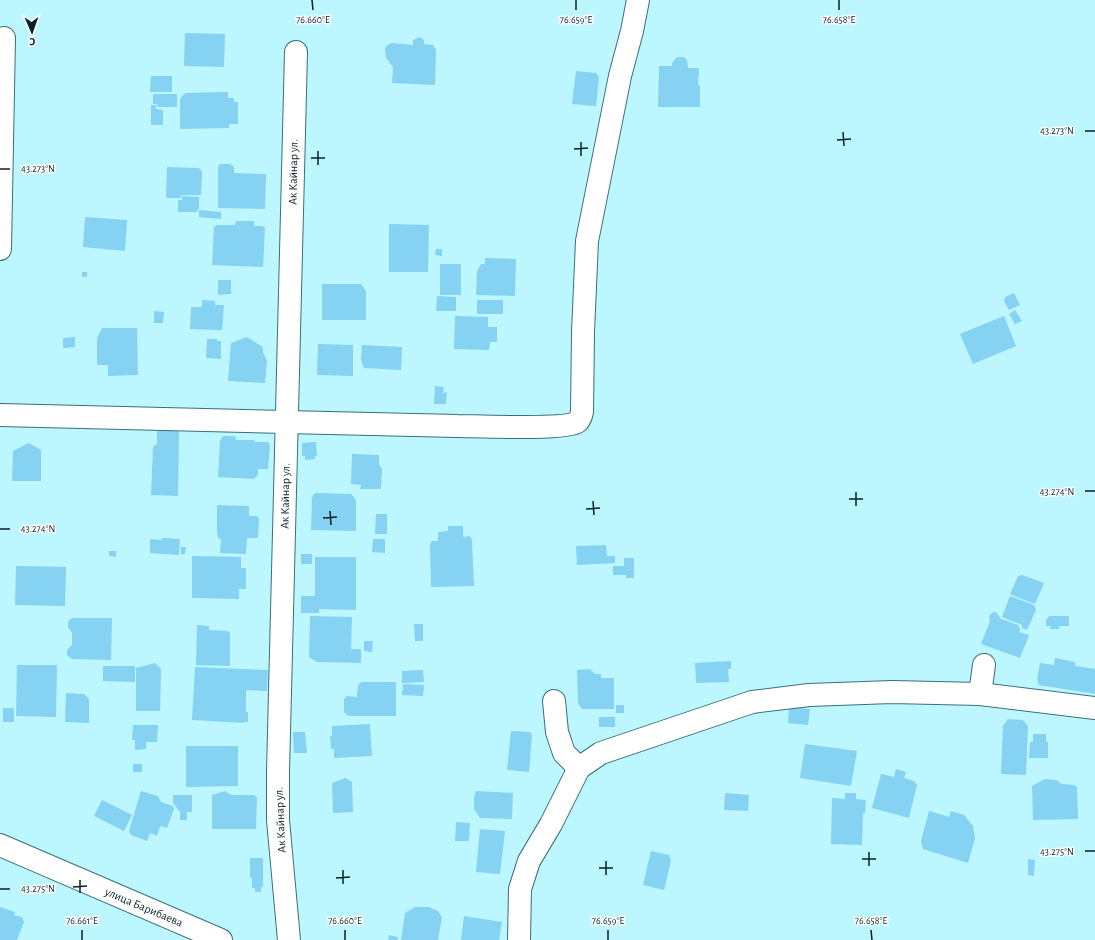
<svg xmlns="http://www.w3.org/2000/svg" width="1095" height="940" font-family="'Alegreya Sans',sans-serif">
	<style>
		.building { fill: #85d2f3 }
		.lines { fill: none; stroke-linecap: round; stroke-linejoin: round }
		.minor-casing { stroke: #397078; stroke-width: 24 }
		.minor { stroke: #fff; stroke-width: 22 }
		.ticks { fill: none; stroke: #0a2125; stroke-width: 1.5 }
		.labels { text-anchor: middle; stroke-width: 3; stroke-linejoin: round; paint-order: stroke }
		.street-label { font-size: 12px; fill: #0a2125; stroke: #fff }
		.ticks-label { font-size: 10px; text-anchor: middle; fill: #0a2125; stroke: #fff; stroke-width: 3; stroke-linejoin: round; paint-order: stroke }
	</style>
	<rect width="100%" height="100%" fill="#bcf6ff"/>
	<g class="building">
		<polygon points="185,33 225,34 224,67 184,66"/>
		<polygon points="420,37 424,40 424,44 433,45 436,50 435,85 392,83 393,67 386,58 385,50 386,46 391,43 413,45 413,40"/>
		<polygon points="677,57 684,57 687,60 688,68 699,68 698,83 700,87 700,107 658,107 659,66 672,66 672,63"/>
		<polygon points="576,71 596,73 599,77 596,106 572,104"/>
		<polygon points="151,76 172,76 172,92 150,92"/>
		<polygon points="228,92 228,98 234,98 234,102 238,102 238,124 229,124 229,128 180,129 180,99 185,93"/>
		<polygon points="153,94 177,94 177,107 157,107 157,104 153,104"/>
		<polygon points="151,105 156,105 156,109 163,110 163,125 151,125"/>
		<polygon points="220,164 230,164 234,167 234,173 266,174 265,209 218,208 218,167"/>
		<polygon points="167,167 199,168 202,171 201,195 181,195 181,198 166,198"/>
		<polygon points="182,196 199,197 199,209 197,210 197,212 178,212 178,200 182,200"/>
		<polygon points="199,210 221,212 221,219 199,217"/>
		<polygon points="85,217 127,220 125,251 83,247"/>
		<polygon points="236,221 254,221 254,226 263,226 265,228 263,267 212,265 214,227 217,225 235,225"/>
		<polygon points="389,224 429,225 428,272 389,272"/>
		<polygon points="436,249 442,249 442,256 435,255"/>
		<polygon points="485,258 516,259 515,296 476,295 477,271 481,264 485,264"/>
		<rect x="440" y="264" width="21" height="31"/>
		<rect x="82" y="272" width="5" height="5"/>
		<polygon points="218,280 231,280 231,294 218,295"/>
		<polygon points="322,284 361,284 366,291 366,320 322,320"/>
		<polygon points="1014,293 1020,305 1009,310 1004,301 1005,297"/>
		<polygon points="437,296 456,297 456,311 436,311"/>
		<polygon points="202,300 215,301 215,305 224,305 222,330 190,329 191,307 202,307"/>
		<rect x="477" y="300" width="26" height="14"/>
		<polygon points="1015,310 1022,321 1015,324 1009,314"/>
		<polygon points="154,311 164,312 163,323 154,323"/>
		<polygon points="455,316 488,317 488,327 497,327 497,342 490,342 489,350 454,349"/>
		<polygon points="1004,316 1016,346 973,364 960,334"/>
		<polygon points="102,328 137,328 138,375 108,376 108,365 97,365 97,338"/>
		<polygon points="75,337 75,347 63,348 63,338"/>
		<polygon points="247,337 263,347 263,352 267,361 265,383 228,381 231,343"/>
		<polygon points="207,339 217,339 217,341 221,341 221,359 206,358"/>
		<polygon points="318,344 353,345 353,376 317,375"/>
		<polygon points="362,345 402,347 401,370 364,368 361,360"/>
		<polygon points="435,386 444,387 443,393 447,392 446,404 434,404"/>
		<polygon points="179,429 178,496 151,495 153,447 157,444 157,430"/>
		<polygon points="223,436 235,436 236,440 254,440 255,442 268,442 270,445 268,469 258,469 258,475 254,479 218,477 220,441"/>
		<polygon points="316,442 317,456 315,456 315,459 305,460 305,456 302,456 302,443"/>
		<polygon points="29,443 41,450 41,481 12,481 13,451"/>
		<polygon points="352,454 379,455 379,464 382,469 381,489 360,489 361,485 351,484"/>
		<polygon points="315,493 351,494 356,500 356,531 311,530 312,497"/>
		<polygon points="217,505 249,506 249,516 257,516 259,519 258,538 247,538 246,554 220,553 221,539 218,538 217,533"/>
		<polygon points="376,514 387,514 387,534 375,534"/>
		<polygon points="448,526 463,526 463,537 470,536 472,540 474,586 431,587 430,544 432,541 438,541 438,532 448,531"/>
		<polygon points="162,538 180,539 179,555 150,553 150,539 162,540"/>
		<polygon points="373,539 385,539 385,553 372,552"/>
		<polygon points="606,545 607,556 615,556 615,563 577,565 576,546"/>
		<polygon points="181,547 186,547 185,554 181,554"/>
		<polygon points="109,551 116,551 116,557 109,556"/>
		<rect x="301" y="554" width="11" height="10"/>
		<polygon points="192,556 241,557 241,568 246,568 246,589 239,589 239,599 192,598"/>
		<polygon points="315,557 356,557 356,610 319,609 319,613 301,613 301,596 315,596"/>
		<polygon points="624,558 634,558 634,578 626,578 626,575 613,575 613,566 624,566"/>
		<polygon points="16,566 66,567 65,606 15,605"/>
		<polygon points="1022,575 1044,583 1035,604 1010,594 1018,576"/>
		<polygon points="1010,596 1034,605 1036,610 1027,630 1022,628 1022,625 1002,617"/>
		<polygon points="993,612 996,612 1001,619 1018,625 1020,629 1019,632 1029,635 1020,658 981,644 990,621 989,616"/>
		<polygon points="310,616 352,617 351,649 361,649 361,663 317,662 309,657"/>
		<polygon points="1049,616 1069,616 1069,626 1059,626 1059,629 1050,629 1051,626 1046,626 1046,620"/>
		<polygon points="73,618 112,618 111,660 72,659 67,655 67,650 72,645 72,633 68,627 68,623 69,620"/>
		<polygon points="414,624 423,624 423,641 415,641"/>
		<polygon points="197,625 209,626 209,630 228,631 230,633 230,666 196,665"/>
		<polygon points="364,641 373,641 372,652 364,651"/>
		<polygon points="1055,658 1075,662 1075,666 1095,669 1095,694 1039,685 1037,679 1040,663 1054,665"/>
		<polygon points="731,661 731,669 728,669 729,682 696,683 695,663"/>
		<polygon points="155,663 161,669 160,711 136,711 136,668"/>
		<polygon points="17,665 57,665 56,717 16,716"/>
		<polygon points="103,666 135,666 135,682 103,681"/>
		<polygon points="195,667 268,670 267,691 246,690 246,712 248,712 248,722 244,722 244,723 192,720"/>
		<polygon points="590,669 595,674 601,674 601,678 614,678 614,709 582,709 578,703 577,670"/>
		<polygon points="423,670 424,682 402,683 402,671"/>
		<polygon points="361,682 396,682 396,716 348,716 344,712 344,699 347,696 357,697 358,685"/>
		<polygon points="403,684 424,685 423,696 402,695"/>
		<polygon points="66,693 84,694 89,699 89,723 65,722"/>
		<rect x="616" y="705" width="8" height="8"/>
		<polygon points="789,707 810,709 808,725 788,723"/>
		<polygon points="3,708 13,708 14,710 14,722 3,722"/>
		<rect x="599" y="717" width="16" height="10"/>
		<polygon points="1008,719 1023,720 1028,726 1026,775 1001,774 1003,726"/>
		<polygon points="370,724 372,756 334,758 334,749 331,749 330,736 332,736 332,726"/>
		<polygon points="133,725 158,725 157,742 146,742 146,749 135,750 135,740 132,740"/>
		<polygon points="511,731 530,732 532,735 529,772 507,770"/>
		<polygon points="293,732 305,732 307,753 294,753"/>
		<polygon points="1033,734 1046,734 1046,742 1048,742 1048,758 1029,758 1030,742 1033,742"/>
		<polygon points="805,744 857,751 851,786 800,778"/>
		<polygon points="186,746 238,746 238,786 186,787"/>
		<rect x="133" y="764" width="9" height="8"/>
		<polygon points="896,769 906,772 904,778 914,781 917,785 909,818 872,808 881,774 894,777"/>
		<polygon points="345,778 352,782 353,812 333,813 332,783"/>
		<polygon points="1045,779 1056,780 1062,784 1074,785 1077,787 1078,819 1033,820 1032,786"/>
		<polygon points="141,791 158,796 161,802 173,806 174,809 167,828 160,826 157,836 150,833 147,841 131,835 129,831"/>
		<polygon points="225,791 231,795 253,795 257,797 256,829 212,829 212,795"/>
		<polygon points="476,791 513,793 512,819 480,818 474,809 474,797"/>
		<polygon points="725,793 749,795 748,811 724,810"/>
		<polygon points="845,793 856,793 856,799 866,800 865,813 863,813 862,845 831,844 832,798 845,799"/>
		<polygon points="173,795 192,795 192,812 187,812 187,820 180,820 180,811 178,810 173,802"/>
		<polygon points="102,800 132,815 124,831 94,816"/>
		<polygon points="929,811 949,817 951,811 964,815 973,826 975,839 968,863 923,849 921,841"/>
		<polygon points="456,822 470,823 469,841 455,841"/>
		<polygon points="480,829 505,831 500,874 476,872"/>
		<polygon points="651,851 669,855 671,861 664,890 643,885"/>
		<polygon points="250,858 263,858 263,887 261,887 261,892 255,892 255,888 252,888 252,878 250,878"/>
		<polygon points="1028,859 1035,860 1034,876 1028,875"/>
		<polygon points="0,907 15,912 14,915 22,917 24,922 17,940 0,940"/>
		<polygon points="415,907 429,907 438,911 442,917 438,940 401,940 405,913"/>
		<polygon points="464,916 502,922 499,940 461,940"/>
		<polygon points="389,935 398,937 398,940 388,940"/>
	</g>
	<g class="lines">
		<defs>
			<g id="minor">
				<polyline points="0,249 4,38"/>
				<path d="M0,415C152,419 304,421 457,426C475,426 566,430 577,422C580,420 581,416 582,412L583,332L587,241L620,76L632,31L638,0"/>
				<polyline points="980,694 984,665"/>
				<polyline points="554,701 557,732 564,753 579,768"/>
				<polyline points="0,845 221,940"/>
				<polyline points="289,940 278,820 278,772 296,52"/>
				<polyline points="519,940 520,889 529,861 551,824 579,768 601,753 752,702 809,695 892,692 980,694 1095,708"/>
			</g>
		</defs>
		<use href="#minor" class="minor-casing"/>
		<use href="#minor" class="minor"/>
	</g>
	<path class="ticks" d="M312,0L313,10M576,0V10M839,0V10M1085,131H1095M843,132L844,146M837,140L851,139M581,142V156M574,149L588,148M318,151V165M311,158H325M0,169H10M1085,491H1095M856,492V506M849,499H863M593,501L594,515M586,509L600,508M330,511L331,525M323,518L337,517M0,529H10M1085,851H1095M869,852V866M862,859H876M606,861V875M599,868H613M343,870V884M336,878L350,877M80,880V893M73,887L87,886M0,889H10M82,930V940M345,930V940M608,930V940M871,930L872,940"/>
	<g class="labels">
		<g class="street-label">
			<text transform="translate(293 172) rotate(-89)" y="4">Ак Кайнар ул.</text>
			<text transform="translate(285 496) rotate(-89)" y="4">Ак Кайнар ул.</text>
			<text transform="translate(280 820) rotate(-93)" y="4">Ак Кайнар ул.</text>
			<text transform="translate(144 907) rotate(23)" y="4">улица Барибаева</text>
		</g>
	</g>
	<g class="ticks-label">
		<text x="313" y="23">76.660°E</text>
		<text x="576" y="23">76.659°E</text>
		<text x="839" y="23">76.658°E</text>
		<text x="1057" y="134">43.273°N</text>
		<text x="38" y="172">43.273°N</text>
		<text x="1057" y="495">43.274°N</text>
		<text x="38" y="532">43.274°N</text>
		<text x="1057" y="855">43.275°N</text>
		<text x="38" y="892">43.275°N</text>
		<text x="82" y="924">76.661°E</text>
		<text x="345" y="924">76.660°E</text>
		<text x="608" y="924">76.659°E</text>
		<text x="871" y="924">76.658°E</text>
	</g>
	<g transform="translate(32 32) rotate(178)" stroke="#ffffff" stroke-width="3" paint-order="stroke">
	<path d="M0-3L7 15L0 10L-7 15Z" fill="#0a2125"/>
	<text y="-6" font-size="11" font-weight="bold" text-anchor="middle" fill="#0a2125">С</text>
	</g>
</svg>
